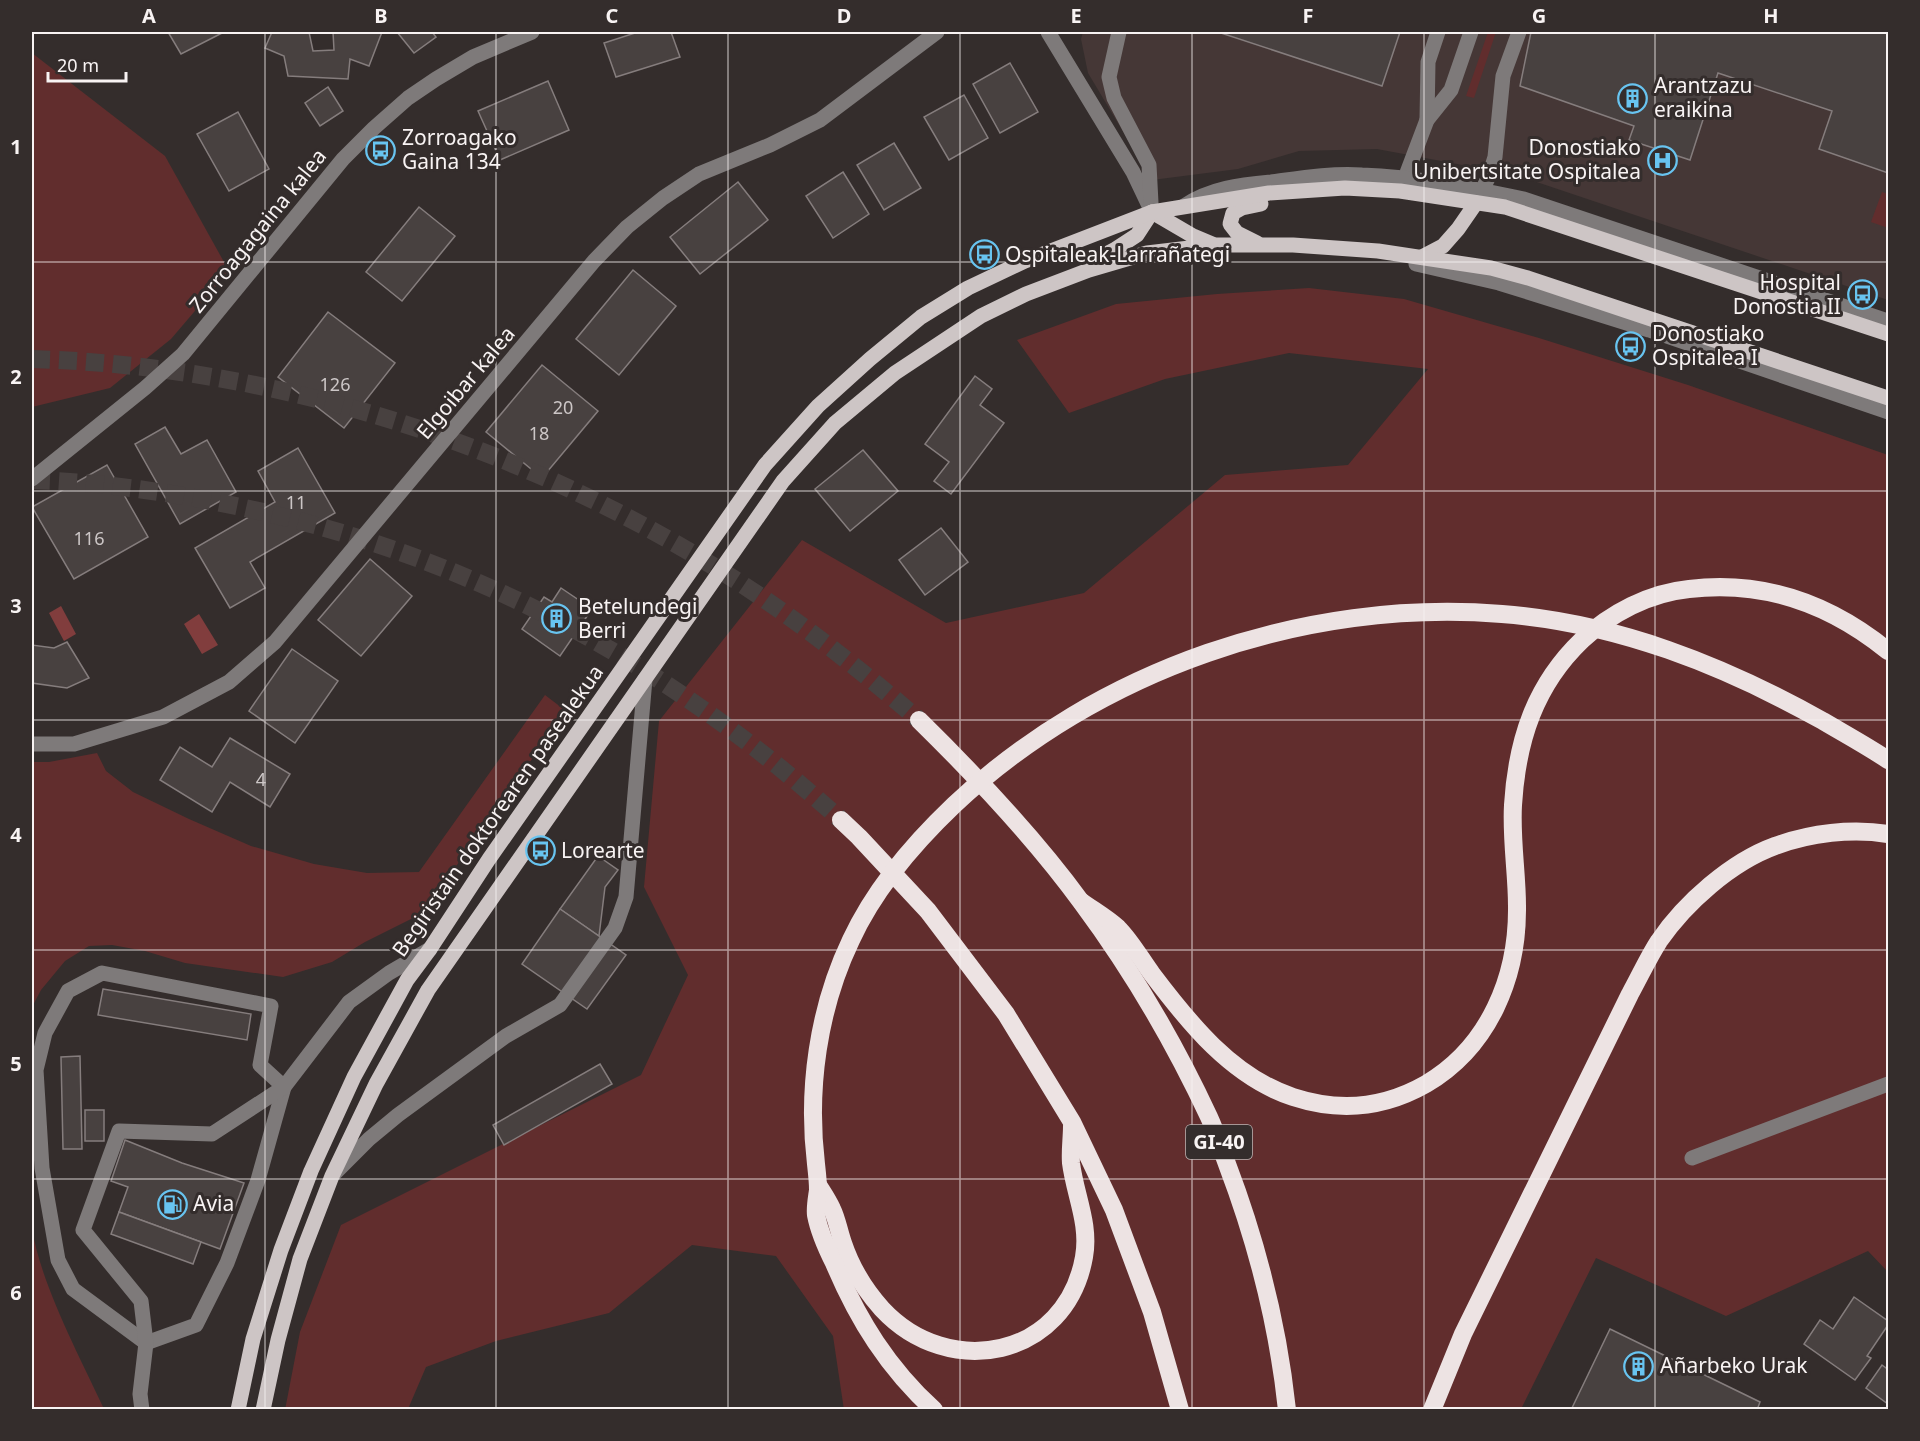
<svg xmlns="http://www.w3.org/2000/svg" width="1920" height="1441" font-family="'Noto Sans',sans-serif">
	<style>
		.built { fill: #453736 }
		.green { fill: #612d2d }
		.water { fill: #813d3d }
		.building { fill: #484140; stroke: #857d7d; stroke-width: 1.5 }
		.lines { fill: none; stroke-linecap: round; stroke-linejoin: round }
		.highway-tunnel { stroke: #484140; stroke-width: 18; stroke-dasharray: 18 9; stroke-linecap: butt }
		.minor { stroke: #7e7a7a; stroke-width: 15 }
		.major { stroke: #cdc5c5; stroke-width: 15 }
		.highway { stroke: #ede3e3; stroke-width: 18 }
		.grid { fill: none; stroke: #f8f3f3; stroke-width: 1.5; stroke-opacity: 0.55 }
		.labels { text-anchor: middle; stroke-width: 6; stroke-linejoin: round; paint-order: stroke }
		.number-label { font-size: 18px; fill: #ccc6c6 }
		.shield { fill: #342d2c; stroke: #bdb8b7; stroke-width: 1.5 }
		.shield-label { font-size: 20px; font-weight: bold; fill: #f8f3f3 }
		.poi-label { font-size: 21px; fill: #f8f3f3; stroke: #342d2c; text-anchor: start }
		.street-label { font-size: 21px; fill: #f8f3f3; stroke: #342d2c }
		.neatline { fill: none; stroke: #f8f3f3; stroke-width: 2 }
		.grid-label { font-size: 20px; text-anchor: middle; font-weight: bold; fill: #f8f3f3 }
	</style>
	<rect width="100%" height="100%" fill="#342d2c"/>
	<polygon class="built" points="1083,32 1888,32 1888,300 1516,175 1377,149 1299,151 1238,169 1152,180 1088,73 1081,39"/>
	<g class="green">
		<polygon points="1488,32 1496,32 1474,98 1466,96"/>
		<polygon points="32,53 165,156 229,271 171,339 110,388 32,407"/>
		<polygon points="1882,192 1888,194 1888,228 1871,222"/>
		<polygon points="1309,288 1404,299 1539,338 1688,385 1888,455 1888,1272 1868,1251 1726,1316 1596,1258 1521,1409 844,1410 833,1336 776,1256 692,1245 609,1313 496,1341 426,1367 408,1409 285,1410 300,1332 341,1225 641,1075 688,975 644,887 659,721 802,540 946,623 1084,593 1225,475 1348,465 1428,369 1289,353 1165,379 1069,413 1017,340 1116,304 1217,294"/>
		<polygon points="545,695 566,711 423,913 365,942 332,962 283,977 185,963 145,951 112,945 89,946 65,961 41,990 32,1007 32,762 49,762 97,753 106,771 133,792 189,819 251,846 314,864 367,873 419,872"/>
		<path d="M32,1229C42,1287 79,1355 104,1409H32Z"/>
	</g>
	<g class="water">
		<polygon points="61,606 76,634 64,641 49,613"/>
		<polygon points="199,614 218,645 202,654 184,624"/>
	</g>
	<g class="building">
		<polygon points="168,32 224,32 181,54"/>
		<polygon points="272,32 309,32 313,51 334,50 333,32 382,32 369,66 350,59 348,79 288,76 284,56 265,48"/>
		<polygon points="397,32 432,32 436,37 414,53"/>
		<polygon points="638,32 671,32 680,57 616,77 604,43"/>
		<polygon points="1218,32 1400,32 1382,86"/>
		<polygon points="1531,32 1888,32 1888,173 1819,149 1832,111 1718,73 1690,160 1629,140 1634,126 1520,86"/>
		<polygon points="1010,63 1038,112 1000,133 973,84"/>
		<polygon points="548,81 569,130 500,160 478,111"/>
		<polygon points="328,87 343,111 320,126 305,103"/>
		<polygon points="964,95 988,138 949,160 924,117"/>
		<polygon points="238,112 269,169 229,191 197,134"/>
		<polygon points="894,143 921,188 884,210 857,165"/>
		<polygon points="843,172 869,214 833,238 806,196"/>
		<polygon points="738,182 768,220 700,274 670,237"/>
		<polygon points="419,207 455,236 402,301 366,272"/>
		<polygon points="633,270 676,306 619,375 576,339"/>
		<polygon points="328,312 395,363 344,428 278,377"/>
		<polygon points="542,365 598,411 542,478 486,432"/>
		<polygon points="975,376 992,389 980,405 1004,423 951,494 934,481 949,462 925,444"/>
		<polygon points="165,427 181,454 207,440 236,492 180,524 135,444"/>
		<polygon points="298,448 335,513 250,562 265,588 230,608 195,548 275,502 258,471"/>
		<polygon points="863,450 898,491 850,531 815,489"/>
		<polygon points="107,465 148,537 74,579 32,507"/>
		<polygon points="941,528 968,562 925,595 899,560"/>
		<polygon points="370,559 412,596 361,656 318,620"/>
		<polygon points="561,588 592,609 560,656 522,629 544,597 552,602"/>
		<polygon points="67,642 89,678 67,688 32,683 32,645 54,648"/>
		<polygon points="292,649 338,681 295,743 249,711"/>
		<polygon points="230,738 290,774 270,807 230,782 212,812 160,780 180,747 212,767"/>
		<polygon points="598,856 618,870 605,887 599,936 560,909"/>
		<polygon points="560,909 626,955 587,1009 522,964"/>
		<polygon points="103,989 251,1014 247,1040 98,1015"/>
		<polygon points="80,1056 82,1149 63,1149 61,1057"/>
		<polygon points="600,1064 612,1084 504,1145 493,1125"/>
		<rect x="85" y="1110" width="19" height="31"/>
		<polygon points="125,1140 182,1163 244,1183 220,1249 119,1212 128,1187 111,1181"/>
		<polygon points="119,1212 201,1242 193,1264 111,1234"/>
		<polygon points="1854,1297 1888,1321 1888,1325 1867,1356 1871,1358 1855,1380 1804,1344 1820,1320 1833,1329"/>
		<polygon points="1610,1329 1760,1402 1757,1410 1571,1410"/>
		<polygon points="1882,1365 1886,1368 1888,1365 1888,1404 1866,1388"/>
	</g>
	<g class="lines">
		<g class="highway-tunnel">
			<path d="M32,359C280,366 532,448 740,583C803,624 862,671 919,720"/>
			<path d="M32,480C93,482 155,490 216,502C458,549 659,656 841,820"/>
		</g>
		<g class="minor">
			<polyline points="1048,32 1133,172 1152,212"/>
			<polyline points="1119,32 1109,77 1114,98 1149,165 1151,203"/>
			<polyline points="1427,120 1428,62 1438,32"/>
			<polyline points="1402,186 1427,120 1451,90 1471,32"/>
			<polyline points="1478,199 1489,176 1495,157 1503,76 1519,32"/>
			<path d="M1184,206C1211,188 1240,185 1271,182C1301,178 1331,173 1362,175C1416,177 1471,188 1524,199L1888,321"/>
			<polyline points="1416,264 1499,283 1649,330 1888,412"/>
			<polyline points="32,479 145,388 183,354 343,159 374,128 408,98 436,79 473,57 532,32"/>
			<polyline points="32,744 74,744 163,717 229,682 275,642 594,261 627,227 663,198 699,174 770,145 820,120 937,32"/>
			<polygon points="102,973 271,1006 260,1065 284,1087 258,1180 227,1263 196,1325 146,1343 73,1289 58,1260 42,1168 36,1070 45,1033 68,991"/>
			<polyline points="1692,1158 1888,1084"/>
			<polyline points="334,1174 369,1139 398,1115 506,1036 560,1005 615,928 626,897 645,679"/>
			<polyline points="142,1410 140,1394 146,1343 141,1301 83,1230 119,1131 212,1134 284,1087 349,1002 389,973 430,949"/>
		</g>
		<g class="major">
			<polyline points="1152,212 1193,236 1212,244"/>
			<polyline points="1257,243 1237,233 1230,224 1233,213 1242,208 1261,204"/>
			<polyline points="1422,257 1443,246 1458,229 1476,203"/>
			<polyline points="1091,262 1114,250 1137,235 1152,212"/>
			<polyline points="238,1410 253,1339 281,1250 311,1171 354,1077 407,980 430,949 489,859 765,465 818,406 870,359 921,317 968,288 1025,261 1152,212 1269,193 1345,188 1400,191 1505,207 1888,334"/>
			<polyline points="263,1410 278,1340 300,1259 332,1176 376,1084 428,990 783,481 835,423 895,373 981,316 1026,294 1089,270 1147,253 1215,245 1293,245 1378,251 1491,268 1528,278 1888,398"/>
		</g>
		<g class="highway">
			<path d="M919,720C977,777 1034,837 1082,903C1131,969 1174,1042 1209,1117C1216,1132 1221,1148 1227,1164C1257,1243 1278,1325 1287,1410"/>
			<polyline points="841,820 859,837 928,911 1006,1014 1072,1122 1114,1210 1152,1312 1180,1410"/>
			<path d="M1082,902C1093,910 1107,918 1118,928C1131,941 1141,959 1152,974C1189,1023 1232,1077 1293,1097C1339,1112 1384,1108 1426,1084C1489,1047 1518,977 1517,906C1517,873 1511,839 1513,805C1517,740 1535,685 1582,640C1611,613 1649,593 1689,589C1764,580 1830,604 1888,651"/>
			<path d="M818,1185C823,1193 828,1200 832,1209C837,1219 839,1232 843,1243C851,1267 865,1290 882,1309C949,1381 1066,1358 1084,1257C1090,1224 1075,1195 1071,1163C1070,1151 1072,1138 1072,1126"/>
			<path d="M934,1410C888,1368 858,1320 834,1263C827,1249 819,1231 816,1215C815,1207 817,1198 818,1190C818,1181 817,1173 816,1164C807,1089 818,1009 851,940C875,888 913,844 954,805C1097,670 1305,598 1502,614C1617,623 1723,665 1823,721C1845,734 1867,746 1888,760"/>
			<path d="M1432,1410L1463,1334L1630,994C1640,976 1648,958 1659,941C1685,903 1731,862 1775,846C1810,833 1852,828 1888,834"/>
		</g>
	</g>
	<path class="grid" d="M265,32V1410M496,32V1410M728,32V1410M960,32V1410M1192,32V1410M1424,32V1410M1655,32V1410M32,262H1888M32,491H1888M32,720H1888M32,950H1888M32,1179H1888"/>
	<defs>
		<symbol id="building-ring" viewBox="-11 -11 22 22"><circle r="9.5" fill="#342d2c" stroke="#68c4f0" stroke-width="1.5"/><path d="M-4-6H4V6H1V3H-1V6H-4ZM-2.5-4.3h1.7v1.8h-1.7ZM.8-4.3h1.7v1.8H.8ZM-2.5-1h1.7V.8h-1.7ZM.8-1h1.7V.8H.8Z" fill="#68c4f0"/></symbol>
		<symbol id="bus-ring" viewBox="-11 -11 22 22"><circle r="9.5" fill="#342d2c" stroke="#68c4f0" stroke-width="1.5"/><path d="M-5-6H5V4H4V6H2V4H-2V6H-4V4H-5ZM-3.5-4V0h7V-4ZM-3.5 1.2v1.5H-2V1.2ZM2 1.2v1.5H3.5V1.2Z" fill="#68c4f0"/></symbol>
		<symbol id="hospital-ring" viewBox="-11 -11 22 22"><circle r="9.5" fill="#342d2c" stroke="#68c4f0" stroke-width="1.5"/><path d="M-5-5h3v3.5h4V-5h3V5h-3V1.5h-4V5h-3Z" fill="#68c4f0"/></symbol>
		<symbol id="fuel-ring" viewBox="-11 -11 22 22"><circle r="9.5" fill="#342d2c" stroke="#68c4f0" stroke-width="1.5"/><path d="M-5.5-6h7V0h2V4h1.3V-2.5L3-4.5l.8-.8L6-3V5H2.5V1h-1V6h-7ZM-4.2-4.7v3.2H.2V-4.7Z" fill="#68c4f0"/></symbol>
	</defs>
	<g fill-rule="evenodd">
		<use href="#building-ring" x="1616" y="82" width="33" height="33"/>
		<use href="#bus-ring" x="364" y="134" width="33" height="33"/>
		<use href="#hospital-ring" x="1646" y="144" width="33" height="33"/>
		<use href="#bus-ring" x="968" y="238" width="33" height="33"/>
		<use href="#bus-ring" x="1846" y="278" width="33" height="33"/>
		<use href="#bus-ring" x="1614" y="330" width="33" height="33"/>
		<use href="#building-ring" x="540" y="602" width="33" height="33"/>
		<use href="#bus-ring" x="524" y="834" width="33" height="33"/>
		<use href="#fuel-ring" x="156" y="1188" width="33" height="33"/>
		<use href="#building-ring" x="1622" y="1350" width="33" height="33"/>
	</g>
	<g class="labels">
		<g class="number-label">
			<text x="335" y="391">126</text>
			<text x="563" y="414">20</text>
			<text x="539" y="440">18</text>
			<text x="296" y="509">11</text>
			<text x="89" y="545">116</text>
			<text x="261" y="786">4</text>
		</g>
		<rect class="shield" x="1186" y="1125" width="66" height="34" rx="4.5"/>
		<g class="shield-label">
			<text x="1219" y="1149">GI-40</text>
		</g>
		<g class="poi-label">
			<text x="1654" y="93">Arantzazu<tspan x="1654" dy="24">eraikina</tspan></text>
			<text x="402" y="145">Zorroagako<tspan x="402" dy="24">Gaina 134</tspan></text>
			<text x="1641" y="155" text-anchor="end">Donostiako<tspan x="1641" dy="24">Unibertsitate Ospitalea</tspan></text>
			<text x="1005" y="262">Ospitaleak-Larrañategi</text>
			<text x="1841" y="290" text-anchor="end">Hospital<tspan x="1841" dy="24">Donostia II</tspan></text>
			<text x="1652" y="341">Donostiako<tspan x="1652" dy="24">Ospitalea I</tspan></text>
			<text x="578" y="614">Betelundegi<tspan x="578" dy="24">Berri</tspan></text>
			<text x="561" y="858">Lorearte</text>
			<text x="193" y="1211">Avia</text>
			<text x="1660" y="1373">Añarbeko Urak</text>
		</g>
		<g class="street-label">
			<text transform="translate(258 231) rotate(-51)" y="7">Zorroagagaina kalea</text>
			<text transform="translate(466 383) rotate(-50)" y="7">Elgoibar kalea</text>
			<text transform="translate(498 811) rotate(-55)" y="7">Begiristain doktorearen pasealekua</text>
		</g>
	</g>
	<rect width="1920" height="1441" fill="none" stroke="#342d2c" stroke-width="66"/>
	<path d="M48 72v9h78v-9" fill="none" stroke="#f8f3f3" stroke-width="3"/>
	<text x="57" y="72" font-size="18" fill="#f8f3f3" stroke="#342d2c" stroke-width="4.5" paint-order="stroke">20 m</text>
	<rect x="33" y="33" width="1854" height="1375" class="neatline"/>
	<g class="grid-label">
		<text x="149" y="23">A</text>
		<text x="381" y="23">B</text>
		<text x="612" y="23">C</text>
		<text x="844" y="23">D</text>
		<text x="1076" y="23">E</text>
		<text x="1308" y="23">F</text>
		<text x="1539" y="23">G</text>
		<text x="1771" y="23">H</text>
		<text x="16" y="154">1</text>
		<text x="16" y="384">2</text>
		<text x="16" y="613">3</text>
		<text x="16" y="842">4</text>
		<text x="16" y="1071">5</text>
		<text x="16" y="1300">6</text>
	</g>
</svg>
